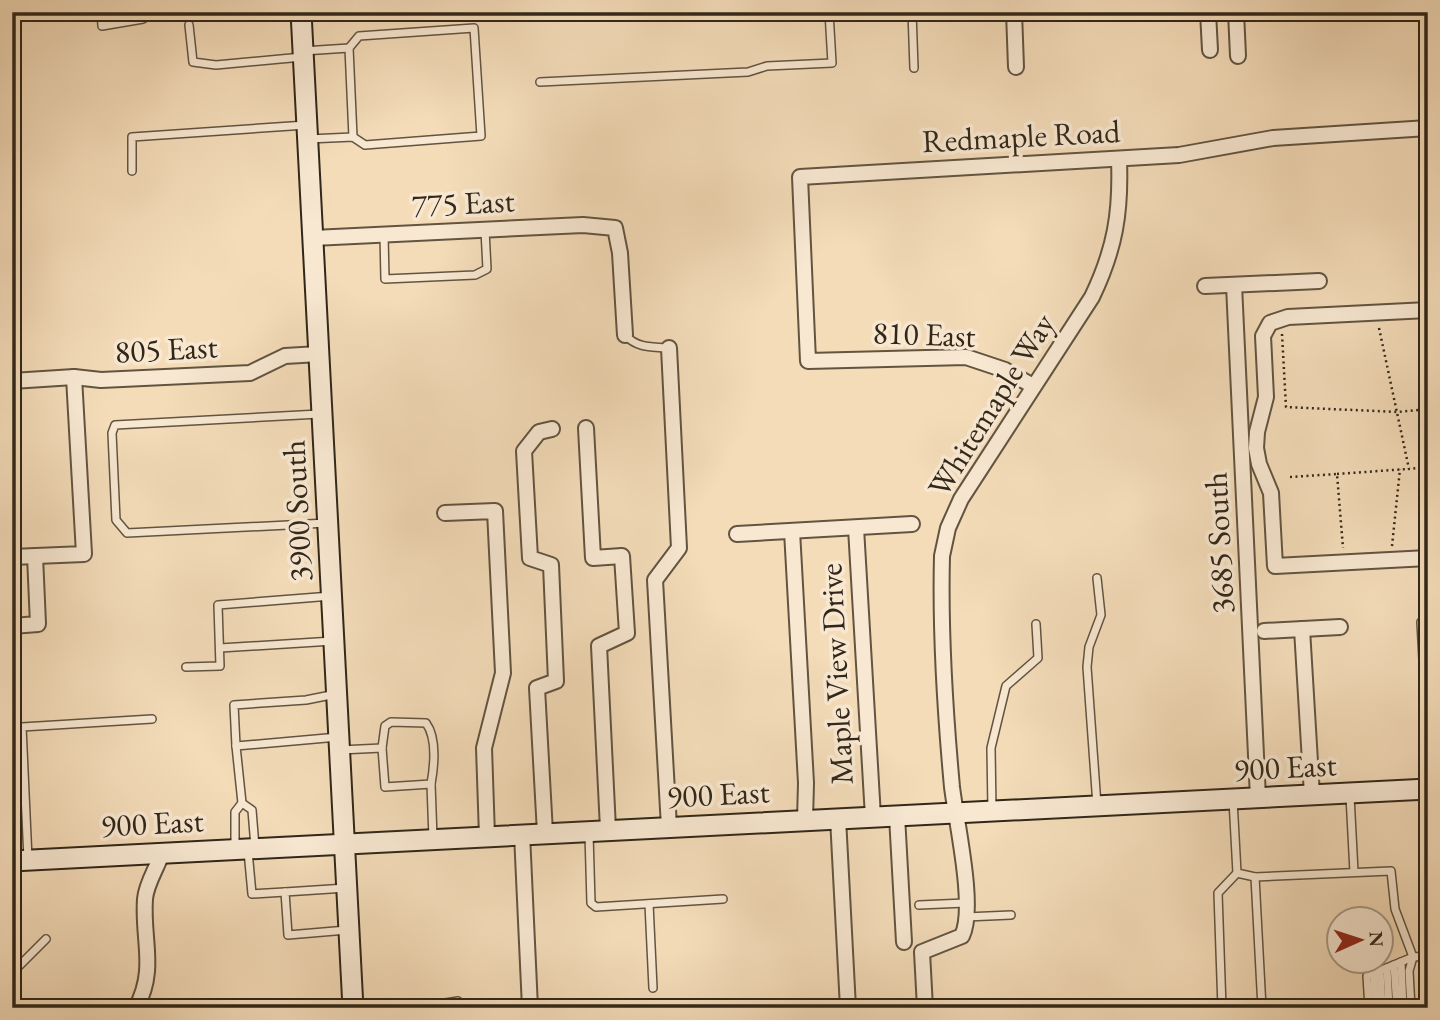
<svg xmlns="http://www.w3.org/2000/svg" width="1440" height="1020" font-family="'EB Garamond',serif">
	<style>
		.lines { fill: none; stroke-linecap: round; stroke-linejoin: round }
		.lane-casing { stroke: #625441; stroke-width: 10 }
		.street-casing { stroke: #625441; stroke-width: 18 }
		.secondary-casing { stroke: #312719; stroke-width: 23 }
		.path { stroke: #312719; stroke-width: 2.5; stroke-dasharray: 2 3.5; stroke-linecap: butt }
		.lane { stroke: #f8e8d2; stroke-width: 7 }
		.street { stroke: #f8e8d2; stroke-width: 14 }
		.secondary { stroke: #f8e8d2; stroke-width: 19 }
		.labels { text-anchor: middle; stroke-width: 7; stroke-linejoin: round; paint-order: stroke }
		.street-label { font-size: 32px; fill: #312719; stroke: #f8e8d2 }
	</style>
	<rect width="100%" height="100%" fill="#f4dcb9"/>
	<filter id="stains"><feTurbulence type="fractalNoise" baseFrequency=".00286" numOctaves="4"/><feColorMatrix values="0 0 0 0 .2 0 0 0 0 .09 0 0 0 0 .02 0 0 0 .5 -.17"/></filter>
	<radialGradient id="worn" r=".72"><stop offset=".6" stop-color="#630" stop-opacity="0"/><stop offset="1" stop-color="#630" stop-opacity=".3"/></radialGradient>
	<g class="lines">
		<defs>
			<g id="lane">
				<polyline points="101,12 102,26 143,19 143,12"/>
				<polyline points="912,12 914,68"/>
				<polyline points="189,25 193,62 216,65 302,57"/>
				<polyline points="349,48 353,137"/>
				<polyline points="303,51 349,48 359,36 474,28 481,136 365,145 353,137 308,139"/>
				<polyline points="540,82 748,72 767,66 832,63 829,12"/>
				<polyline points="132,171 132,137 306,125"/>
				<polyline points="384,235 385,279 475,275 487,269 485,230"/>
				<path d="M625,335C637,348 651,347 668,348"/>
				<polyline points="319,414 115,425 112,433 116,520 127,533 327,523"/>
				<polyline points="1428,622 1421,622 1428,753"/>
				<polyline points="220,648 333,641"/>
				<polyline points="186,667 220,666 218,605 331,596"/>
				<polyline points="236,746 234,705 306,700 336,694"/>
				<path d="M382,748L385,726L391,722L426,723C437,738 434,767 431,784"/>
				<polyline points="340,750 382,748 385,787 431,784 433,838"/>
				<polyline points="1350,796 1354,872"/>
				<polyline points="1233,800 1237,873 1255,877 1391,871 1395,909 1413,957 1409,971 1411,1008"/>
				<polyline points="242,803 236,746 338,737"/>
				<polyline points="1097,805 1087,667 1089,647 1101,615 1097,578"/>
				<polyline points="992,810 991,748 1006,686 1038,658 1036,624"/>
				<polyline points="589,834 591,903 596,907 723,899"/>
				<polyline points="235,848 235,812 242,803 252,810 255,847"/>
				<polyline points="248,851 252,894 285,892"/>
				<polyline points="28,859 22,727 152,719"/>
				<polyline points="1255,877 1262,1008"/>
				<polyline points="346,888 285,892 288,935 347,930"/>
				<polyline points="649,904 653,988"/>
				<polyline points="919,905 965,903"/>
				<polyline points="966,917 1011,915"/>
				<polyline points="1401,962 1403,1008"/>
				<polyline points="1394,965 1397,1008"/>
				<polyline points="1387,968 1389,1008"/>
				<polyline points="1380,970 1382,1008"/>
				<polyline points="12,973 46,939"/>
				<polyline points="1374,973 1375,1008"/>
				<polyline points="414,1008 458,1001"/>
				<polyline points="1222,1008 1218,893 1237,873"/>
				<polyline points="1369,1008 1367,976 1413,957 1428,956"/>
			</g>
			<g id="street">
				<polyline points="1014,12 1016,67"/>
				<polyline points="1208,12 1210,50"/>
				<polyline points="1236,12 1238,56"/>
				<polyline points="313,238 583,225 615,228 620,253 625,335"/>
				<polyline points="1234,285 1258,798"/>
				<polyline points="1205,286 1319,281"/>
				<polyline points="1428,310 1288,317 1270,323 1263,336 1266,397 1257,432 1256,448 1259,464 1271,493 1275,566 1428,558"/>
				<polyline points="12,381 74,377 101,380 250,373 285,356 319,354"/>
				<polyline points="1033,386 1005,370 966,357 808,361 800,177 1179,155 1273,138 1428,128"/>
				<polyline points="586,428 593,558 622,556 627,633 599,646 608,829"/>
				<polyline points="445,513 495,511 503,673 484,748 487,836"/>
				<polyline points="856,528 873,817"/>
				<polyline points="792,531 806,783 805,820"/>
				<polyline points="737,534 912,524"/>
				<polyline points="12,557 84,554 74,377"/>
				<polyline points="12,626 38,624 35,556"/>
				<polyline points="1302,629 1312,795"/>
				<polyline points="1264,631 1340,627"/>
				<polyline points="897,816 904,942"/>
				<polyline points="838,818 848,1008"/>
				<polyline points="669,827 655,580 679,548 669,348"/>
				<polyline points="545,833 537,688 556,681 551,565 530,558 524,451 539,432 552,429"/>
				<polyline points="522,834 530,1008"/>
				<path d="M136,1008C157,969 142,940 145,899C146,884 157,868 162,853"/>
				<path d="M925,1008L922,952L962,936C976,908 956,821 952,787C945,711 940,633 942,556L948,528L961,499L1092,297C1115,249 1121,213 1119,160"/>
			</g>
			<g id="secondary">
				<polyline points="301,12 353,1008"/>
				<polyline points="12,861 1428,789"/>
			</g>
		</defs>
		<use href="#lane" class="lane-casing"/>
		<use href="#street" class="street-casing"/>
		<use href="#secondary" class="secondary-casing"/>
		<g class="path">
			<polyline points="1379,328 1409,469 1428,467"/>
			<polyline points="1282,334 1286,407 1398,412 1428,409"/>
			<polyline points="1337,474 1407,469"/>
			<polyline points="1290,477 1337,474 1343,548"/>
			<polyline points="1392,546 1400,469"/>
		</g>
		<use href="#lane" class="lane"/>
		<use href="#street" class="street"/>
		<use href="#secondary" class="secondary"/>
	</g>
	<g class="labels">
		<g class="street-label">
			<text transform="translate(1021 136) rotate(-3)" y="11">Redmaple Road</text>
			<text transform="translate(463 203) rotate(-3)" y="11">775 East</text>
			<text transform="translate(924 334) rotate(2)" y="11">810 East</text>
			<text transform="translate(166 349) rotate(-3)" y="11">805 East</text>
			<text transform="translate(991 405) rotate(-58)" y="11">Whitemaple Way</text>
			<text transform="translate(297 511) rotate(-93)" y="11">3900 South</text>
			<text transform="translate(1219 543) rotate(-93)" y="11">3685 South</text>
			<text transform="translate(836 674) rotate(-93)" y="11">Maple View Drive</text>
			<text transform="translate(1285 767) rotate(-3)" y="11">900 East</text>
			<text transform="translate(718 794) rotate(-3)" y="11">900 East</text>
			<text transform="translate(152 823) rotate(-3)" y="11">900 East</text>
		</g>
	</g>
	<rect width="1440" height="1020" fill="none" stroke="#f4dcb9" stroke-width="42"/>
	<rect x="14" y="14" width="1412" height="992" fill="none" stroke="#312719" stroke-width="3.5"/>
	<rect x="21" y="21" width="1398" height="978" fill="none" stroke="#312719" stroke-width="2"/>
	<g transform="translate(1360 940) rotate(87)"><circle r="33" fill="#f8e8d2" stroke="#a89b88" stroke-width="2"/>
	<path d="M0-5L12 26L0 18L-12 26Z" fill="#8f2418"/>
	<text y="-10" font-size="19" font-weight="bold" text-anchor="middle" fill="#312719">N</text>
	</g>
	<rect width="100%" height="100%" filter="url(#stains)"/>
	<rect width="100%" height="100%" fill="url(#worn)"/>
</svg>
